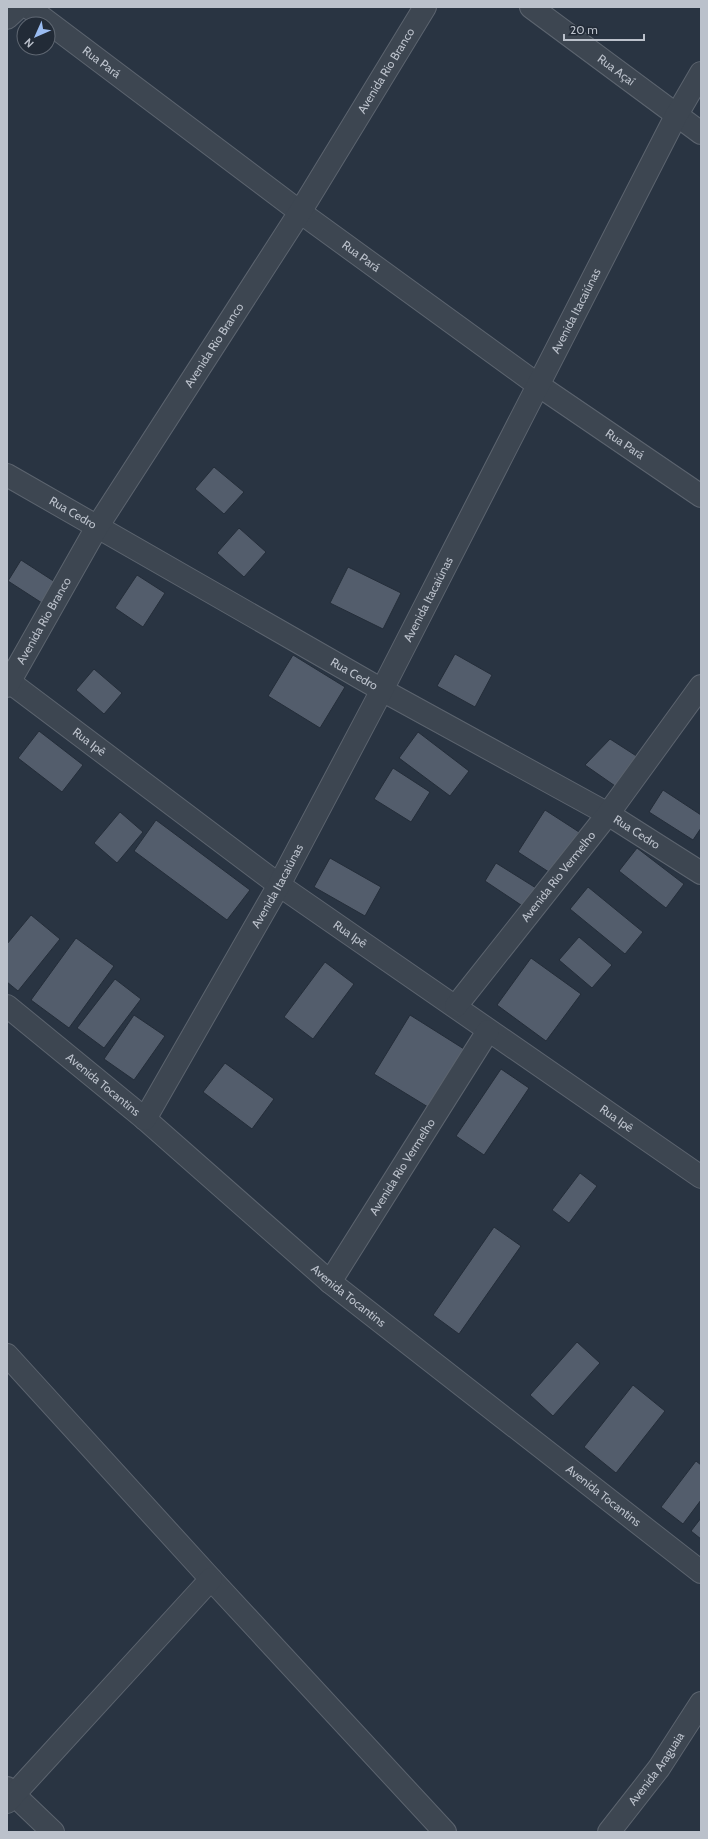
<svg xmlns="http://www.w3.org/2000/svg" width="708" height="1839" font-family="Cabin,sans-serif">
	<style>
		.building { fill: #535d6c; stroke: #242d39 }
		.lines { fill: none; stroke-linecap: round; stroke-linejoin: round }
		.street-casing { stroke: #5c646f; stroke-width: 24 }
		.street { stroke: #3d4651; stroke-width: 22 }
		.labels { text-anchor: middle; stroke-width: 3.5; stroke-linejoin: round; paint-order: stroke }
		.street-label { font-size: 12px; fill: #bbc1cb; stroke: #222b37 }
	</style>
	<rect width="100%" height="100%" fill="#293442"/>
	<g class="building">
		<polygon points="214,467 244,492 224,514 195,489"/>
		<polygon points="239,528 266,552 244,577 217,553"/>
		<polygon points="21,560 55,582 42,603 8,581"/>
		<polygon points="348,567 401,593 383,629 330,603"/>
		<polygon points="137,575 165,593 143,627 115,608"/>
		<polygon points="455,654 492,675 475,707 437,686"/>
		<polygon points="293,655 345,687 320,728 268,696"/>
		<polygon points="94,669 122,693 104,714 76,690"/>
		<polygon points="39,731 83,765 62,792 18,758"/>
		<polygon points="418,732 469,771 450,796 399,758"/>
		<polygon points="610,739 638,757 618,788 585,765"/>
		<polygon points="393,768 430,792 411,822 374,799"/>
		<polygon points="663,790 701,815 701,828 693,840 649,812"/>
		<polygon points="545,810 579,832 552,874 518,852"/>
		<polygon points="120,812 143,832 117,863 94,843"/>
		<polygon points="156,820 250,890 227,920 134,851"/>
		<polygon points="637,848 684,884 666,908 619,871"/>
		<polygon points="330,858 381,887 365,916 314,887"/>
		<polygon points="496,863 536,888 524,907 485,881"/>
		<polygon points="588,887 643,932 625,954 570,909"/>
		<polygon points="31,915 60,939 18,991 7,982 7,944"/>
		<polygon points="579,937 612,965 592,988 559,960"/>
		<polygon points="76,938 114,966 69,1028 31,1000"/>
		<polygon points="531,958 581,994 546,1041 497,1005"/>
		<polygon points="325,962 354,984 313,1039 284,1017"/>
		<polygon points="115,979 141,999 104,1048 77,1028"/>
		<polygon points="134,1015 165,1036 134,1080 104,1059"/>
		<polygon points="410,1015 464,1049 428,1107 374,1074"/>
		<polygon points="225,1063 274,1099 252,1129 203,1092"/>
		<polygon points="501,1069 529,1088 484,1155 456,1136"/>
		<polygon points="580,1173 597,1186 569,1223 552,1210"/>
		<polygon points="494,1227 521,1246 459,1334 433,1315"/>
		<polygon points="577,1342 600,1363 553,1416 530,1395"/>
		<polygon points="633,1385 665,1411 616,1473 584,1447"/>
		<polygon points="696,1461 701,1465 701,1500 683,1524 661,1507"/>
		<polygon points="701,1518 701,1539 691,1531"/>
	</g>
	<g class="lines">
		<defs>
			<g id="street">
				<path id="s1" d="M28,7L300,212L538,385L701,496"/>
				<path id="s2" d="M531,7L701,133"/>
				<polyline points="7,18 19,7"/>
				<path id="s3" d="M7,475L382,690L608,814L701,873"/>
				<path id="s4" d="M7,680L279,885L701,1177"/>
				<path id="s5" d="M7,686L97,527L300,212L425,7"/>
				<path id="s6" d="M7,1006L145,1119L330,1282L701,1572"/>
				<path id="s7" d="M456,1006L608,814L701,686"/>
				<path id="s8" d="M145,1119L279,885L382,690L676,116L701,73"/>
				<path id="s9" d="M330,1282L488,1031"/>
				<polyline points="7,1355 211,1579 445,1832"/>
				<polyline points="7,1788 53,1832"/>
				<polyline points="7,1802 211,1579"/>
				<path id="s10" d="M609,1832L659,1768L701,1703"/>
			</g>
		</defs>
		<use href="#street" class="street-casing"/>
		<use href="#street" class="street"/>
	</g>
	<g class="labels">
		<g class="street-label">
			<text dy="4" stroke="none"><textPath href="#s1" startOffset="92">Rua Pará</textPath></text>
			<text dy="4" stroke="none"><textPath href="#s2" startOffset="106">Rua Açaí</textPath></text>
			<text dy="4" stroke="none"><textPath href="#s5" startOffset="723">Avenida Rio Branco</textPath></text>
			<text dy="4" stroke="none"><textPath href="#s1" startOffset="416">Rua Pará</textPath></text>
			<text dy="4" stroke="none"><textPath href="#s8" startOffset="916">Avenida Itacaiúnas</textPath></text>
			<text dy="4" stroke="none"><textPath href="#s5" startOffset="399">Avenida Rio Branco</textPath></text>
			<text dy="4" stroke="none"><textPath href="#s1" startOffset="740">Rua Pará</textPath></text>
			<text dy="4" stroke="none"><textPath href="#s3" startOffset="76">Rua Cedro</textPath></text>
			<text dy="4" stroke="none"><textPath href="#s8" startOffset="592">Avenida Itacaiúnas</textPath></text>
			<text dy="4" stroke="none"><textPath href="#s5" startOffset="75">Avenida Rio Branco</textPath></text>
			<text dy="4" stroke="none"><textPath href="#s3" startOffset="400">Rua Cedro</textPath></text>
			<text dy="4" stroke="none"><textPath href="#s4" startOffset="103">Rua Ipê</textPath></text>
			<text dy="4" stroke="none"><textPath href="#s3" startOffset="724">Rua Cedro</textPath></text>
			<text dy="4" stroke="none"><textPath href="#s7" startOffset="165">Avenida Rio Vermelho</textPath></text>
			<text dy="4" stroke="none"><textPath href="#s8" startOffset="268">Avenida Itacaiúnas</textPath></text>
			<text dy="4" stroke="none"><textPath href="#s4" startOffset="427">Rua Ipê</textPath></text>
			<text dy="4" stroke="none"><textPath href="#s6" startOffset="124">Avenida Tocantins</textPath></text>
			<text dy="4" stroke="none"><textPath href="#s4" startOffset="751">Rua Ipê</textPath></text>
			<text dy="4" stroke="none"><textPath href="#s9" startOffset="136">Avenida Rio Vermelho</textPath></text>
			<text dy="4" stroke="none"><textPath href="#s6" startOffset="448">Avenida Tocantins</textPath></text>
			<text dy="4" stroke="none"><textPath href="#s6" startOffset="772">Avenida Tocantins</textPath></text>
			<text dy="4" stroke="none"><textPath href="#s10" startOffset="79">Avenida Araguaia</textPath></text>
		</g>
	</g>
	<rect width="708" height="1839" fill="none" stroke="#bbc1cb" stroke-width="16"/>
	<g transform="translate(36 36) rotate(225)"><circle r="19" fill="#222b37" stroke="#5f6772"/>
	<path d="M0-3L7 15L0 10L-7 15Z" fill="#9abcf1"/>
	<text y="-6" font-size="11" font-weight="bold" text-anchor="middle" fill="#bbc1cb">N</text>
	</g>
	<path d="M564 34v6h80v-6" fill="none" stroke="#bbc1cb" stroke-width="2"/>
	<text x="570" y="34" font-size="12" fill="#bbc1cb" stroke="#222b37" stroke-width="3" paint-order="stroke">20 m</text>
</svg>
